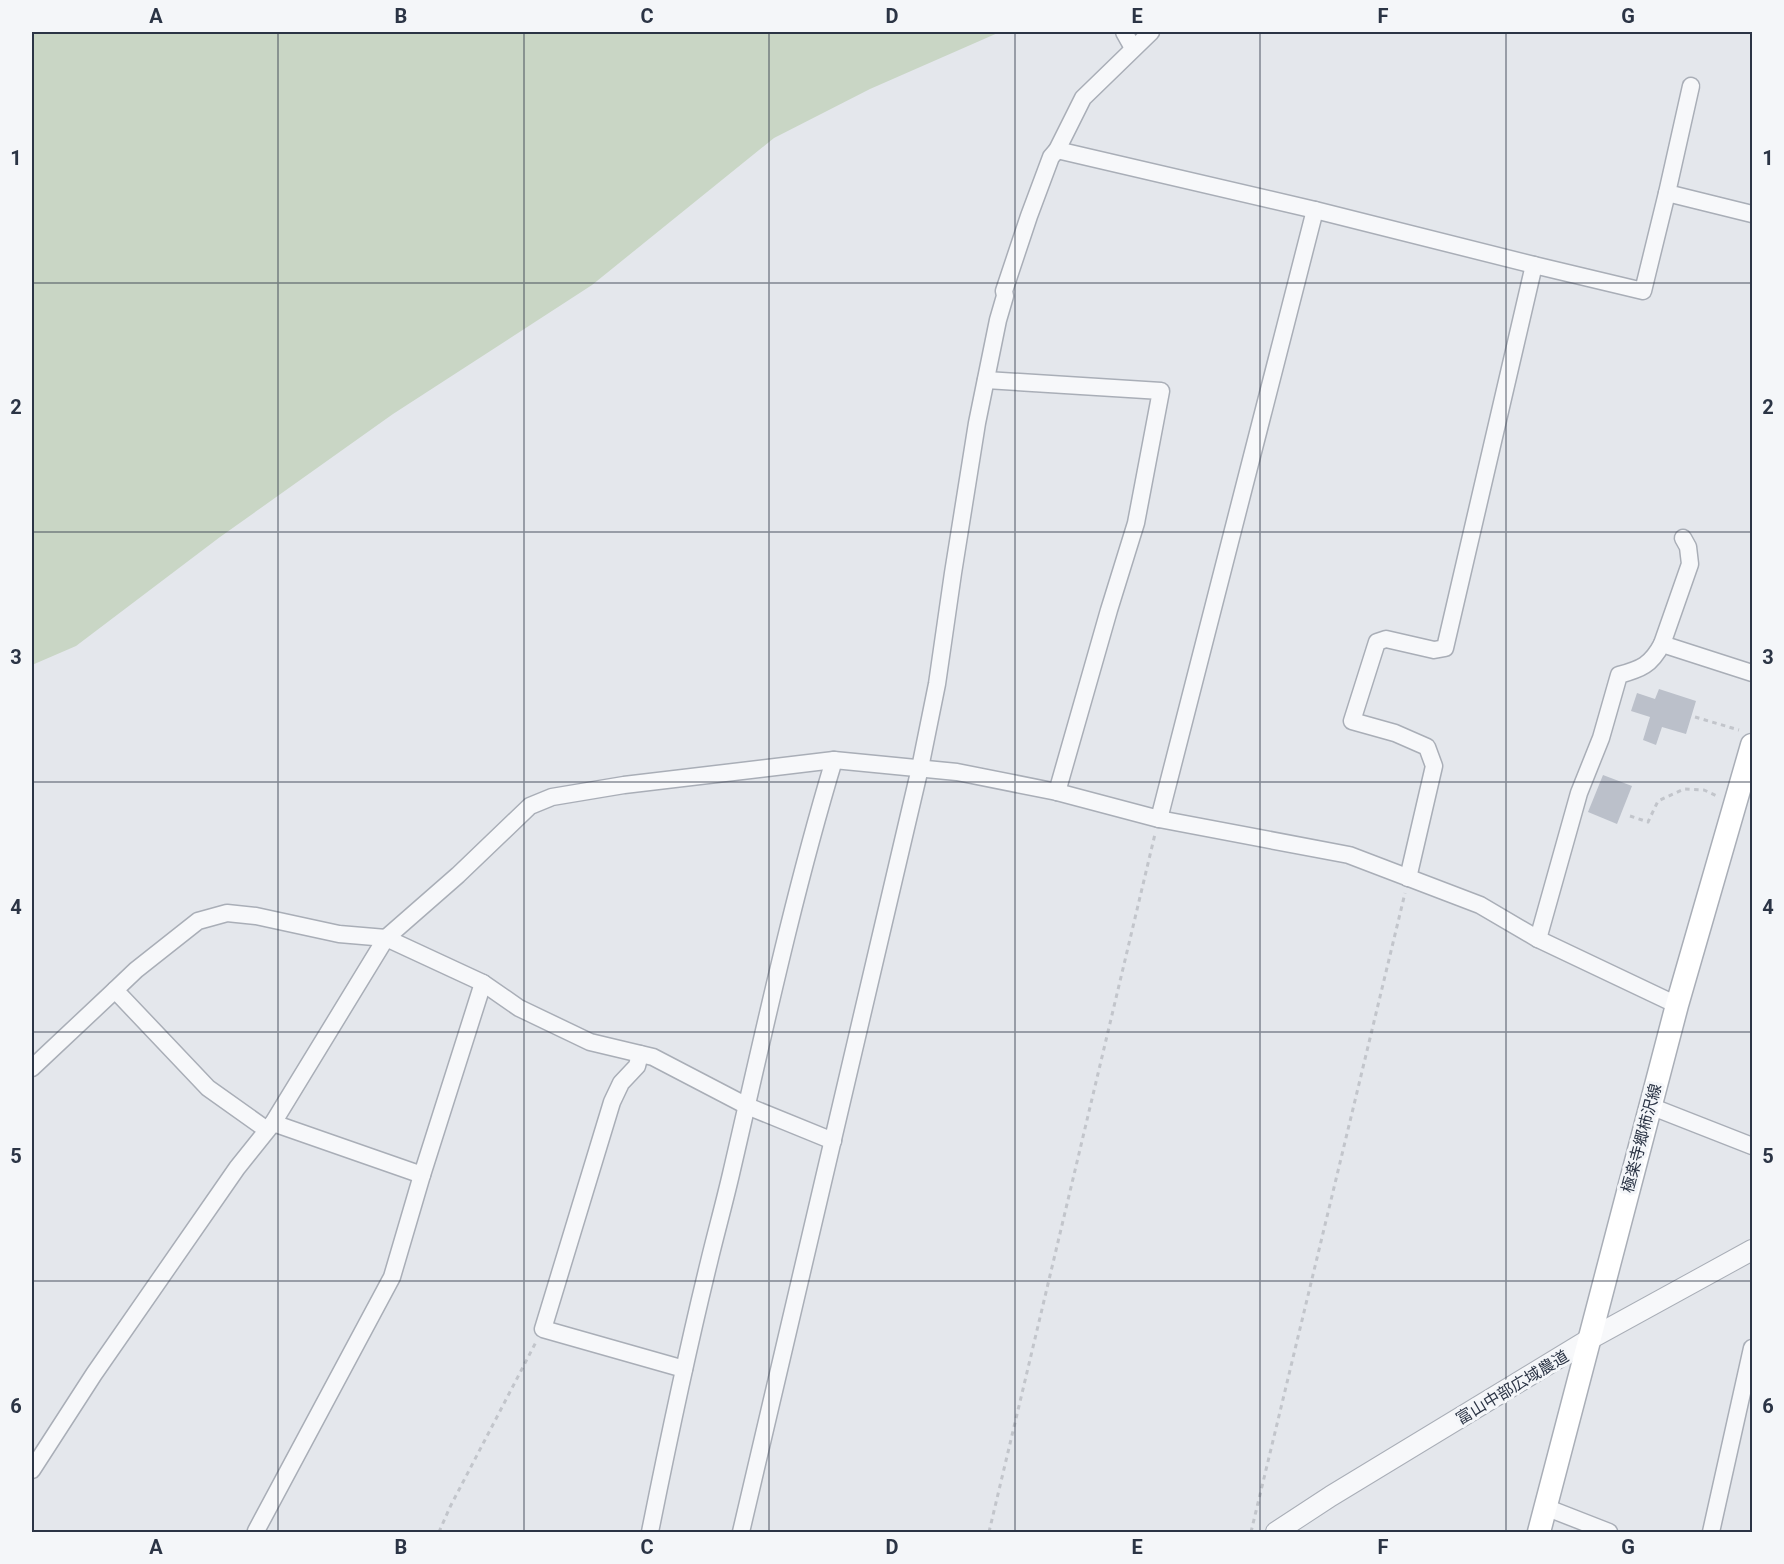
<svg xmlns="http://www.w3.org/2000/svg" width="1784" height="1564" font-family="Roboto,'Noto Sans JP',sans-serif">
	<style>
		.green { fill: #c9d6c5 }
		.building { fill: #bbc0ca }
		.lines { fill: none; stroke-linecap: round; stroke-linejoin: round }
		.minor-casing { stroke: #a9aeb7; stroke-width: 19 }
		.tertiary-casing { stroke: #a9aeb7; stroke-width: 22 }
		.secondary-casing { stroke: #a9aeb7; stroke-width: 25 }
		.path { stroke: #c2c5cb; stroke-width: 3; stroke-dasharray: 4.5 4.5; stroke-linecap: butt }
		.minor { stroke: #f7f8fa; stroke-width: 16 }
		.tertiary { stroke: #f7f8fa; stroke-width: 20 }
		.secondary { stroke: #fff; stroke-width: 22 }
		.grid { fill: none; stroke: #2b3445; stroke-width: 1.5; stroke-opacity: 0.55 }
		.labels { text-anchor: middle; stroke-width: 6; stroke-linejoin: round; paint-order: stroke }
		.street-label { font-size: 16px; fill: #2b3445; stroke: #f4f6f9 }
		.neatline { fill: none; stroke: #2b3445; stroke-width: 2 }
		.grid-label { font-size: 20px; text-anchor: middle; font-weight: bold; fill: #2b3445 }
	</style>
	<rect width="100%" height="100%" fill="#e4e7ec"/>
	<polygon class="green" points="32,32 1000,32 870,89 774,138 592,285 393,414 220,537 76,646 32,665"/>
	<g class="building">
		<polygon points="1659,689 1696,701 1686,734 1662,727 1656,745 1643,740 1650,717 1631,711 1637,693 1655,699"/>
		<polygon points="1603,775 1632,786 1617,824 1588,812"/>
	</g>
	<g class="lines">
		<defs>
			<g id="minor">
				<polyline points="1124,32 1133,48"/>
				<polyline points="1691,86 1667,193 1752,214"/>
				<polyline points="1057,150 1315,210"/>
				<polyline points="986,380 1161,391 1136,523 1109,610 1057,792"/>
				<polyline points="1662,644 1690,564 1688,547 1683,538"/>
				<polyline points="1159,819 1315,210 1534,265"/>
				<polyline points="1408,878 1434,766 1427,747 1395,733 1352,721 1377,642 1386,639 1434,650 1445,648 1534,265 1643,291 1667,193"/>
				<path d="M1538,939L1579,793L1601,738L1619,675C1641,669 1651,665 1662,644L1752,673"/>
				<polyline points="640,1054 637,1066 621,1083 612,1102 543,1329 684,1369"/>
				<polyline points="32,1068 115,990"/>
				<polyline points="1650,1106 1752,1146"/>
				<polyline points="273,1123 422,1175 483,983"/>
				<polyline points="267,1130 208,1088 115,990 136,970 198,921 227,913 256,916 339,934 386,938 483,983 519,1008 590,1042 653,1057 747,1106 833,1141"/>
				<polyline points="32,1470 94,1374 237,1168 273,1123 386,938 458,875 530,806 552,797 624,785 834,760 957,772 1057,792 1159,819 1349,855 1480,905 1538,939 1677,1005"/>
				<polyline points="1545,1507 1609,1532"/>
				<polyline points="256,1531 392,1277 422,1175"/>
				<path d="M650,1532C668,1442 687,1352 709,1262C716,1233 724,1204 731,1174C763,1036 793,896 834,760"/>
				<polyline points="741,1532 920,768 937,684 953,573 977,423 998,320 1005,296 1004,291 1029,216 1051,157 1057,150 1083,98 1151,32"/>
				<polyline points="1711,1532 1752,1348"/>
			</g>
			<polyline id="tertiary" points="1276,1532 1331,1496 1588,1340 1752,1250"/>
			<polyline id="secondary" points="1539,1532 1677,1005 1752,745"/>
		</defs>
		<use href="#minor" class="minor-casing"/>
		<use href="#tertiary" class="tertiary-casing"/>
		<use href="#secondary" class="secondary-casing"/>
		<g class="path">
			<polyline points="1695,717 1739,730"/>
			<polyline points="1630,816 1648,822 1658,801 1684,789 1704,790 1717,796"/>
			<polyline points="439,1532 450,1507 536,1342"/>
			<polyline points="989,1532 1155,834"/>
			<polyline points="1251,1532 1405,893"/>
		</g>
		<use href="#minor" class="minor"/>
		<use href="#tertiary" class="tertiary"/>
		<use href="#secondary" class="secondary"/>
	</g>
	<path class="grid" d="M278,32V1532M524,32V1532M769,32V1532M1015,32V1532M1260,32V1532M1506,32V1532M32,283H1752M32,532H1752M32,782H1752M32,1032H1752M32,1281H1752"/>
	<g class="labels">
		<g class="street-label">
			<text transform="translate(1641 1138) rotate(-75)" y="6">極楽寺郷柿沢線</text>
			<text transform="translate(1512 1387) rotate(-31)" y="6">富山中部広域農道</text>
		</g>
	</g>
	<rect width="1784" height="1564" fill="none" stroke="#f4f6f9" stroke-width="66"/>
	<rect x="33" y="33" width="1718" height="1498" class="neatline"/>
	<g class="grid-label">
		<text x="156" y="23">A</text>
		<text x="401" y="23">B</text>
		<text x="647" y="23">C</text>
		<text x="892" y="23">D</text>
		<text x="1137" y="23">E</text>
		<text x="1383" y="23">F</text>
		<text x="1628" y="23">G</text>
		<text x="16" y="165">1</text>
		<text x="1768" y="165">1</text>
		<text x="16" y="414">2</text>
		<text x="1768" y="414">2</text>
		<text x="16" y="664">3</text>
		<text x="1768" y="664">3</text>
		<text x="16" y="914">4</text>
		<text x="1768" y="914">4</text>
		<text x="16" y="1163">5</text>
		<text x="1768" y="1163">5</text>
		<text x="16" y="1413">6</text>
		<text x="1768" y="1413">6</text>
		<text x="156" y="1554">A</text>
		<text x="401" y="1554">B</text>
		<text x="647" y="1554">C</text>
		<text x="892" y="1554">D</text>
		<text x="1137" y="1554">E</text>
		<text x="1383" y="1554">F</text>
		<text x="1628" y="1554">G</text>
	</g>
</svg>
